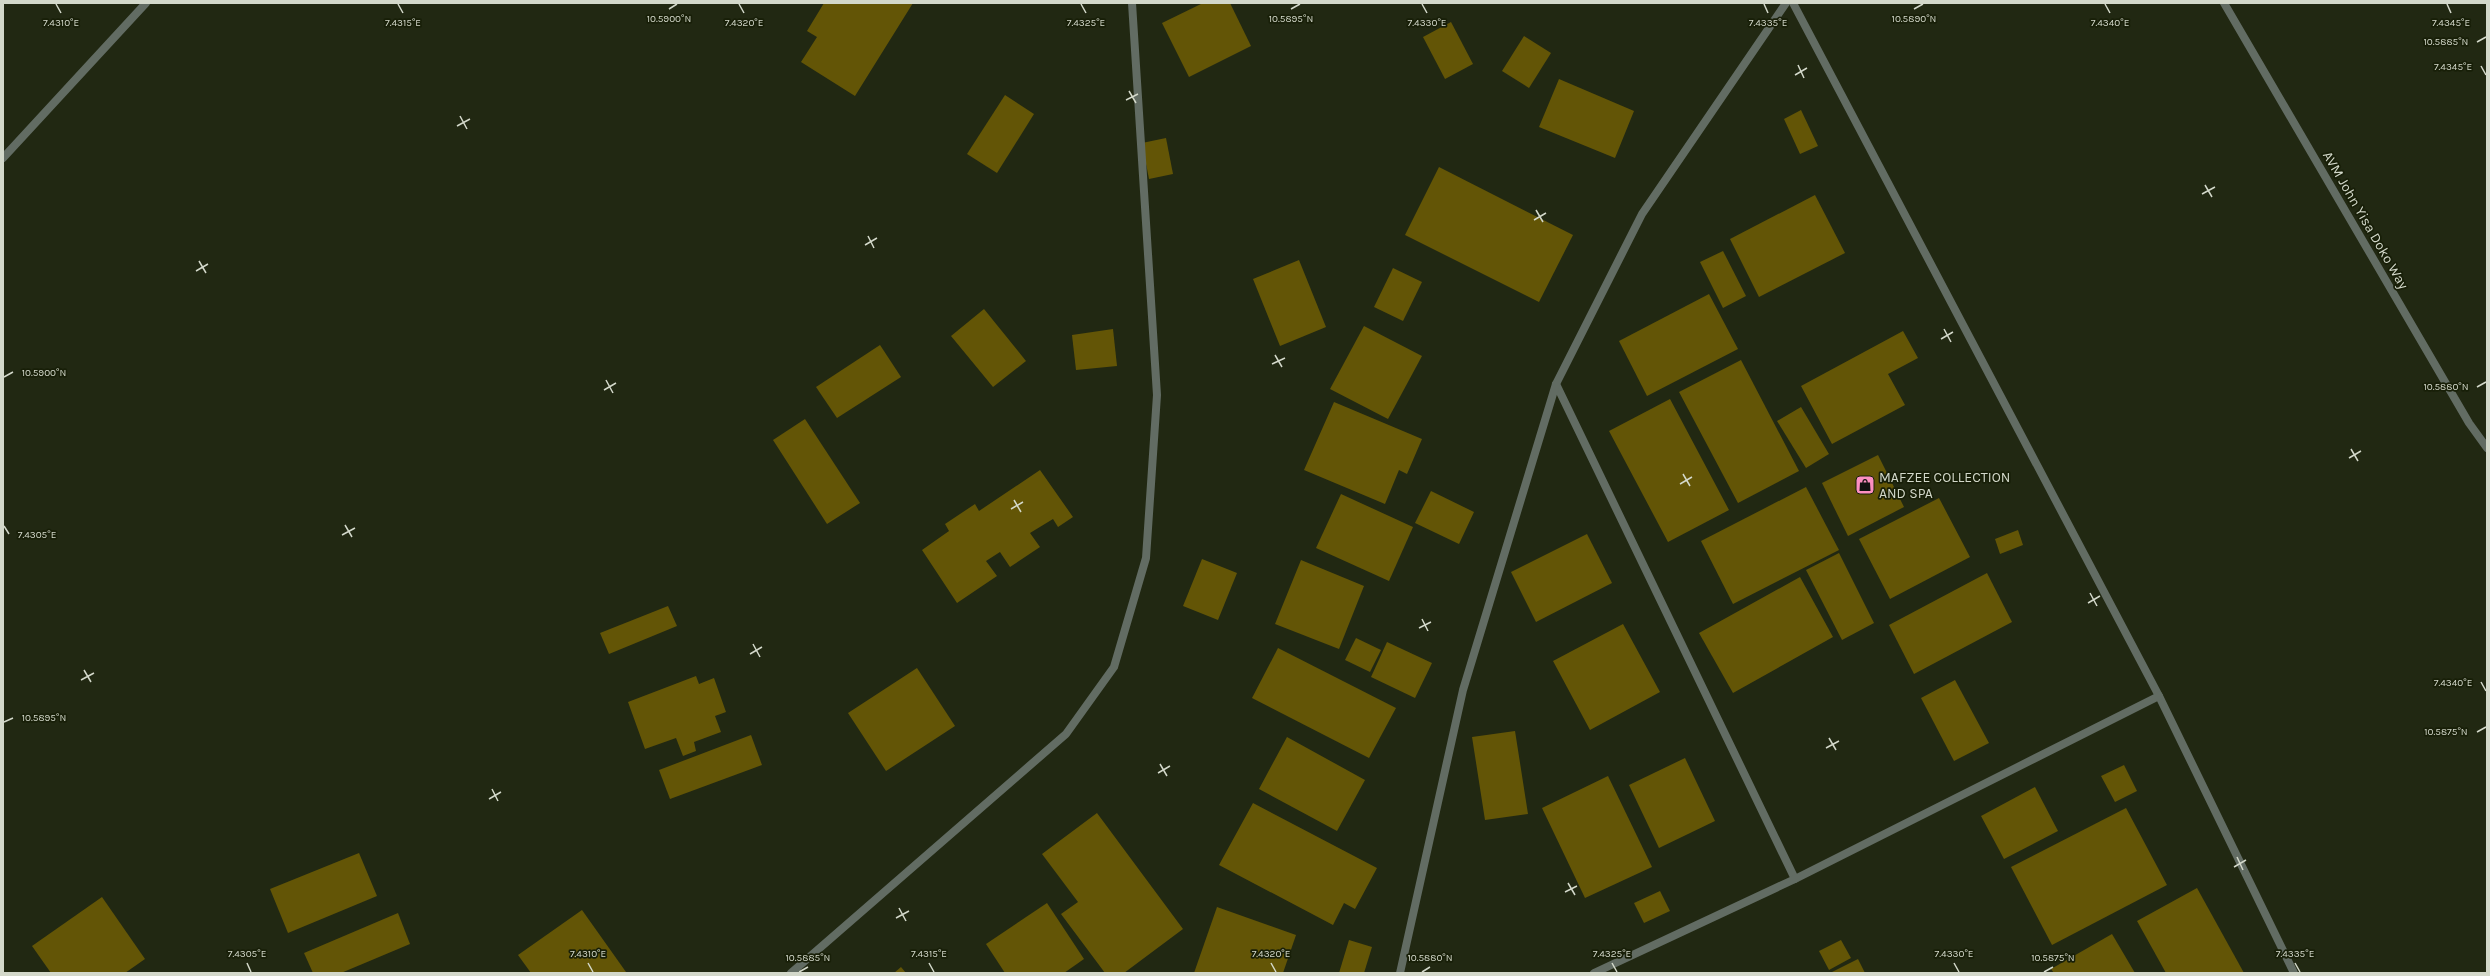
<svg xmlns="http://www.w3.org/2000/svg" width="2490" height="976" font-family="Karla,sans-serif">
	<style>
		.building { fill: #635506 }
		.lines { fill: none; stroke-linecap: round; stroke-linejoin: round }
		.lane { stroke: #626c63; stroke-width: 8 }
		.street { stroke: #626c63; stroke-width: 8 }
		.ticks { fill: none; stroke: #d3d8ca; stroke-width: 1.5 }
		.labels { text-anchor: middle; stroke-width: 3.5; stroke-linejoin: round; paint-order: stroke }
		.street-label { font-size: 14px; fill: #d3d8ca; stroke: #181f08 }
		.poi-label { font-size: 14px; fill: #d3d8ca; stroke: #181f08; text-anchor: start }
		.ticks-label { font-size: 10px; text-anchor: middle; fill: #d3d8ca; stroke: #181f08; stroke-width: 3.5; stroke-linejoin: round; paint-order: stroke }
	</style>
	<rect width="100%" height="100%" fill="#212812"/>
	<g class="building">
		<polygon points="824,3 913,3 855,96 801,62 817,37 807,31"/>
		<polygon points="1203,3 1230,3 1251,46 1189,77 1162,23"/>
		<polygon points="1451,22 1473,64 1445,79 1423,37"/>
		<polygon points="1524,36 1551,53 1529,88 1502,71"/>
		<polygon points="1559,79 1634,111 1615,158 1539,127"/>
		<polygon points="1005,95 1034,114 997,173 967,154"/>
		<polygon points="1801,110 1818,146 1800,154 1784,119"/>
		<polygon points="1166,138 1173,174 1149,179 1142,143"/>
		<polygon points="1439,167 1573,235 1539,302 1405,235"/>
		<polygon points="1815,195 1845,253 1759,297 1730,239"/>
		<polygon points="1723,251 1746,296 1723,308 1700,262"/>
		<polygon points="1299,260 1326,327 1280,346 1253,279"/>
		<polygon points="1393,268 1422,282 1403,321 1374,307"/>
		<polygon points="1709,294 1738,349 1647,396 1619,341"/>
		<polygon points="984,309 1026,361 993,387 951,336"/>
		<polygon points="1364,326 1422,356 1388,419 1330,389"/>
		<polygon points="1113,329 1117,366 1076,370 1072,335"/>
		<polygon points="1903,331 1918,358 1888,374 1905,405 1832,444 1801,386"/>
		<polygon points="880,345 901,377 837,418 816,387"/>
		<polygon points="1741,360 1799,471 1738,503 1679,392"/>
		<polygon points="1670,399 1729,510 1668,542 1609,431"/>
		<polygon points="1334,402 1422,439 1407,474 1399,470 1385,504 1304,470"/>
		<polygon points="1801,407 1829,454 1806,468 1777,421"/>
		<polygon points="805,419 860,503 827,524 773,440"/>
		<polygon points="1878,455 1904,507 1848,536 1822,483"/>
		<polygon points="1040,470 1073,517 1058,527 1053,519 1030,533 1040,547 1010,567 1000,552 986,561 997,576 957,603 922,550 949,531 945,524 975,504 979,511"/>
		<polygon points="1806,487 1839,550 1733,604 1701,541"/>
		<polygon points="1431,491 1474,512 1459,544 1415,523"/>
		<polygon points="1341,494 1413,527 1389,581 1316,548"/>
		<polygon points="1939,498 1970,557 1890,599 1859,539"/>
		<polygon points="2018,530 2023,545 2000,554 1995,539"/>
		<polygon points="1587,534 1612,583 1536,622 1511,572"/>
		<polygon points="1839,553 1874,623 1842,640 1806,570"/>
		<polygon points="1202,559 1237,573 1218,620 1183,606"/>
		<polygon points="1301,560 1364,586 1339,649 1275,624"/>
		<polygon points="1987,573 2012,622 1914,674 1889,625"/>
		<polygon points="1800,577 1833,637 1733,693 1699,633"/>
		<polygon points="668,606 677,626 609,654 600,633"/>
		<polygon points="1623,624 1660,692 1590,730 1553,661"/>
		<polygon points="1356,638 1381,650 1370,672 1345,660"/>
		<polygon points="1387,642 1432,663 1415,698 1371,677"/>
		<polygon points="1278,648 1396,708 1369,758 1252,698"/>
		<polygon points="917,668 955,726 886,771 848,713"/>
		<polygon points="696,676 699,684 714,678 726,712 715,716 721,732 694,742 696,751 683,756 676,738 645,749 628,702"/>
		<polygon points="1955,680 1989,743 1954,761 1921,698"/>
		<polygon points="1515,731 1528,814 1485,820 1472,737"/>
		<polygon points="751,735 762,765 670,799 659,770"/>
		<polygon points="1287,737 1365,780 1337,831 1259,789"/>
		<polygon points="1685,758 1715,821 1659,848 1629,785"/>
		<polygon points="2124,765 2137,791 2115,802 2101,776"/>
		<polygon points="1608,776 1652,867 1585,898 1542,808"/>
		<polygon points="2035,787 2058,831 2004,859 1981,816"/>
		<polygon points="1253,803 1377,868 1355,909 1344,903 1333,925 1219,865"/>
		<polygon points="2126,808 2167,885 2052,945 2011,867"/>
		<polygon points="1097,813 1183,929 1124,973 1105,973 1061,914 1078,902 1042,854"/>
		<polygon points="359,853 377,896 288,933 270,889"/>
		<polygon points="2197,888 2244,973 2166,973 2137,921"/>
		<polygon points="1660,891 1670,911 1644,923 1634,903"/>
		<polygon points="102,897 145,959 125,973 51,973 32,946"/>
		<polygon points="1047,903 1084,959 1064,973 1005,973 986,944"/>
		<polygon points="1217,907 1296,935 1283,973 1194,973"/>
		<polygon points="582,910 626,972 531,973 518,955"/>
		<polygon points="398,913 410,944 341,973 313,973 304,953"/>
		<polygon points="2112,934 2135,973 2054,973 2051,969"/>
		<polygon points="1349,940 1372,947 1364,973 1339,973"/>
		<polygon points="1841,940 1851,958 1829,970 1819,951"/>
		<polygon points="1858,959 1865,973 1830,973"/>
		<polygon points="901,967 906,973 894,973"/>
	</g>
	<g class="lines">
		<polyline class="lane" points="2224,3 2469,423 2487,448"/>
		<g class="street">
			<polyline points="1793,3 2159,696 2294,973"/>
			<polyline points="3,158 146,3"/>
			<polyline points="1556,384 1795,879"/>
			<polyline points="791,973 1066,734 1114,667 1146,558 1157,395 1132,3"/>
			<polyline points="1400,973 1463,690 1556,384 1642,214 1786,3"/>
			<polyline points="1594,973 1795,879 2159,696"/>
		</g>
	</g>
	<path class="ticks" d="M56,4L61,13M398,4L403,13M739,4L744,13M1081,4L1086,13M1422,4L1427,13M1764,4L1768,13M2105,4L2110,13M2447,4L2451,13M669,9L677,4M1291,9L1300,4M1914,9L1923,4M2477,42L2486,37M1798,65L1804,78M2481,66L2486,75M1795,75L1807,68M1129,91L1136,103M1126,100L1138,94M460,116L467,129M457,126L470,119M2205,185L2212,197M2202,194L2215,187M1536,210L1543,222M1534,220L1546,213M868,236L874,248M865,245L877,238M199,261L206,273M196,271L208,264M1944,329L1951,342M1941,339L1953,332M1275,355L1282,367M1272,364L1285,358M4,377L13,372M606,380L613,393M2477,387L2486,382M604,390L616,383M2351,449L2358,461M2349,458L2361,451M1683,474L1690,486M1680,484L1692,477M1014,500L1021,512M1011,509L1023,502M345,525L352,537M4,526L9,534M342,535L355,528M2090,593L2097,606M2088,603L2100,596M1422,619L1428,631M1419,628L1431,622M753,644L760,657M750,654L762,647M84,670L91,682M81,680L94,673M2481,682L2486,691M4,722L13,718M2477,732L2486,727M1829,738L1836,750M1826,748L1839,741M1160,764L1167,776M1158,773L1170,766M492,789L498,801M489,799L501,792M2237,857L2243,870M2234,867L2246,860M1568,883L1575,895M1565,892L1577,886M899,908L906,921M896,918L909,911M247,963L251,972M588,963L593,972M929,963L934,972M1271,963L1276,972M1612,963L1617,972M1954,963L1959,972M2295,963L2300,972M799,972L808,967M1422,972L1430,967M2044,972L2053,967"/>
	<defs>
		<symbol id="shop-square" viewBox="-11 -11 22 22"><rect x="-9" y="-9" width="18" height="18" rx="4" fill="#fc8fc1" stroke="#181f08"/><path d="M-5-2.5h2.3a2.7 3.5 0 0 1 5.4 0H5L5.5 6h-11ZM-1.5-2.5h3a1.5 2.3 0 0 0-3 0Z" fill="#111"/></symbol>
	</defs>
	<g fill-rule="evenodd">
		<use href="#shop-square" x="1854" y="474" width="22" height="22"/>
	</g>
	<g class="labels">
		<g class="street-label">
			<text transform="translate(2366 220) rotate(60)" y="5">AVM John Yisa Doko Way</text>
		</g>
		<g class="poi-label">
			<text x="1879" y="482">MAFZEE COLLECTION<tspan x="1879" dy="16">AND SPA</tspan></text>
		</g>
	</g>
	<g class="ticks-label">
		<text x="1291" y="22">10.5895°N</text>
		<text x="1914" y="22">10.5890°N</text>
		<text x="669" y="22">10.5900°N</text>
		<text x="61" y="26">7.4310°E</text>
		<text x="403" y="26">7.4315°E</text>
		<text x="744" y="26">7.4320°E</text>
		<text x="1086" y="26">7.4325°E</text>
		<text x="1427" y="26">7.4330°E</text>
		<text x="1768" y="26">7.4335°E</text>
		<text x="2110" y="26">7.4340°E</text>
		<text x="2451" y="26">7.4345°E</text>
		<text x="2446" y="45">10.5885°N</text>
		<text x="2453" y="70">7.4345°E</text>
		<text x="44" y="376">10.5900°N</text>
		<text x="2446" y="390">10.5880°N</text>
		<text x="37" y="538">7.4305°E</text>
		<text x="2453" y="686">7.4340°E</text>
		<text x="44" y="721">10.5895°N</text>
		<text x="2446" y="735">10.5875°N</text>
		<text x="247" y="957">7.4305°E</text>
		<text x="588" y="957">7.4310°E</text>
		<text x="929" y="957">7.4315°E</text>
		<text x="1271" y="957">7.4320°E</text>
		<text x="1612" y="957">7.4325°E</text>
		<text x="1954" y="957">7.4330°E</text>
		<text x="2295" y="957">7.4335°E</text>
		<text x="808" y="961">10.5885°N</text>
		<text x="1430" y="961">10.5880°N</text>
		<text x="2053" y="961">10.5875°N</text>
	</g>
	<rect width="2490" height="976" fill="none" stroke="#d3d8ca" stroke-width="8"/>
</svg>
